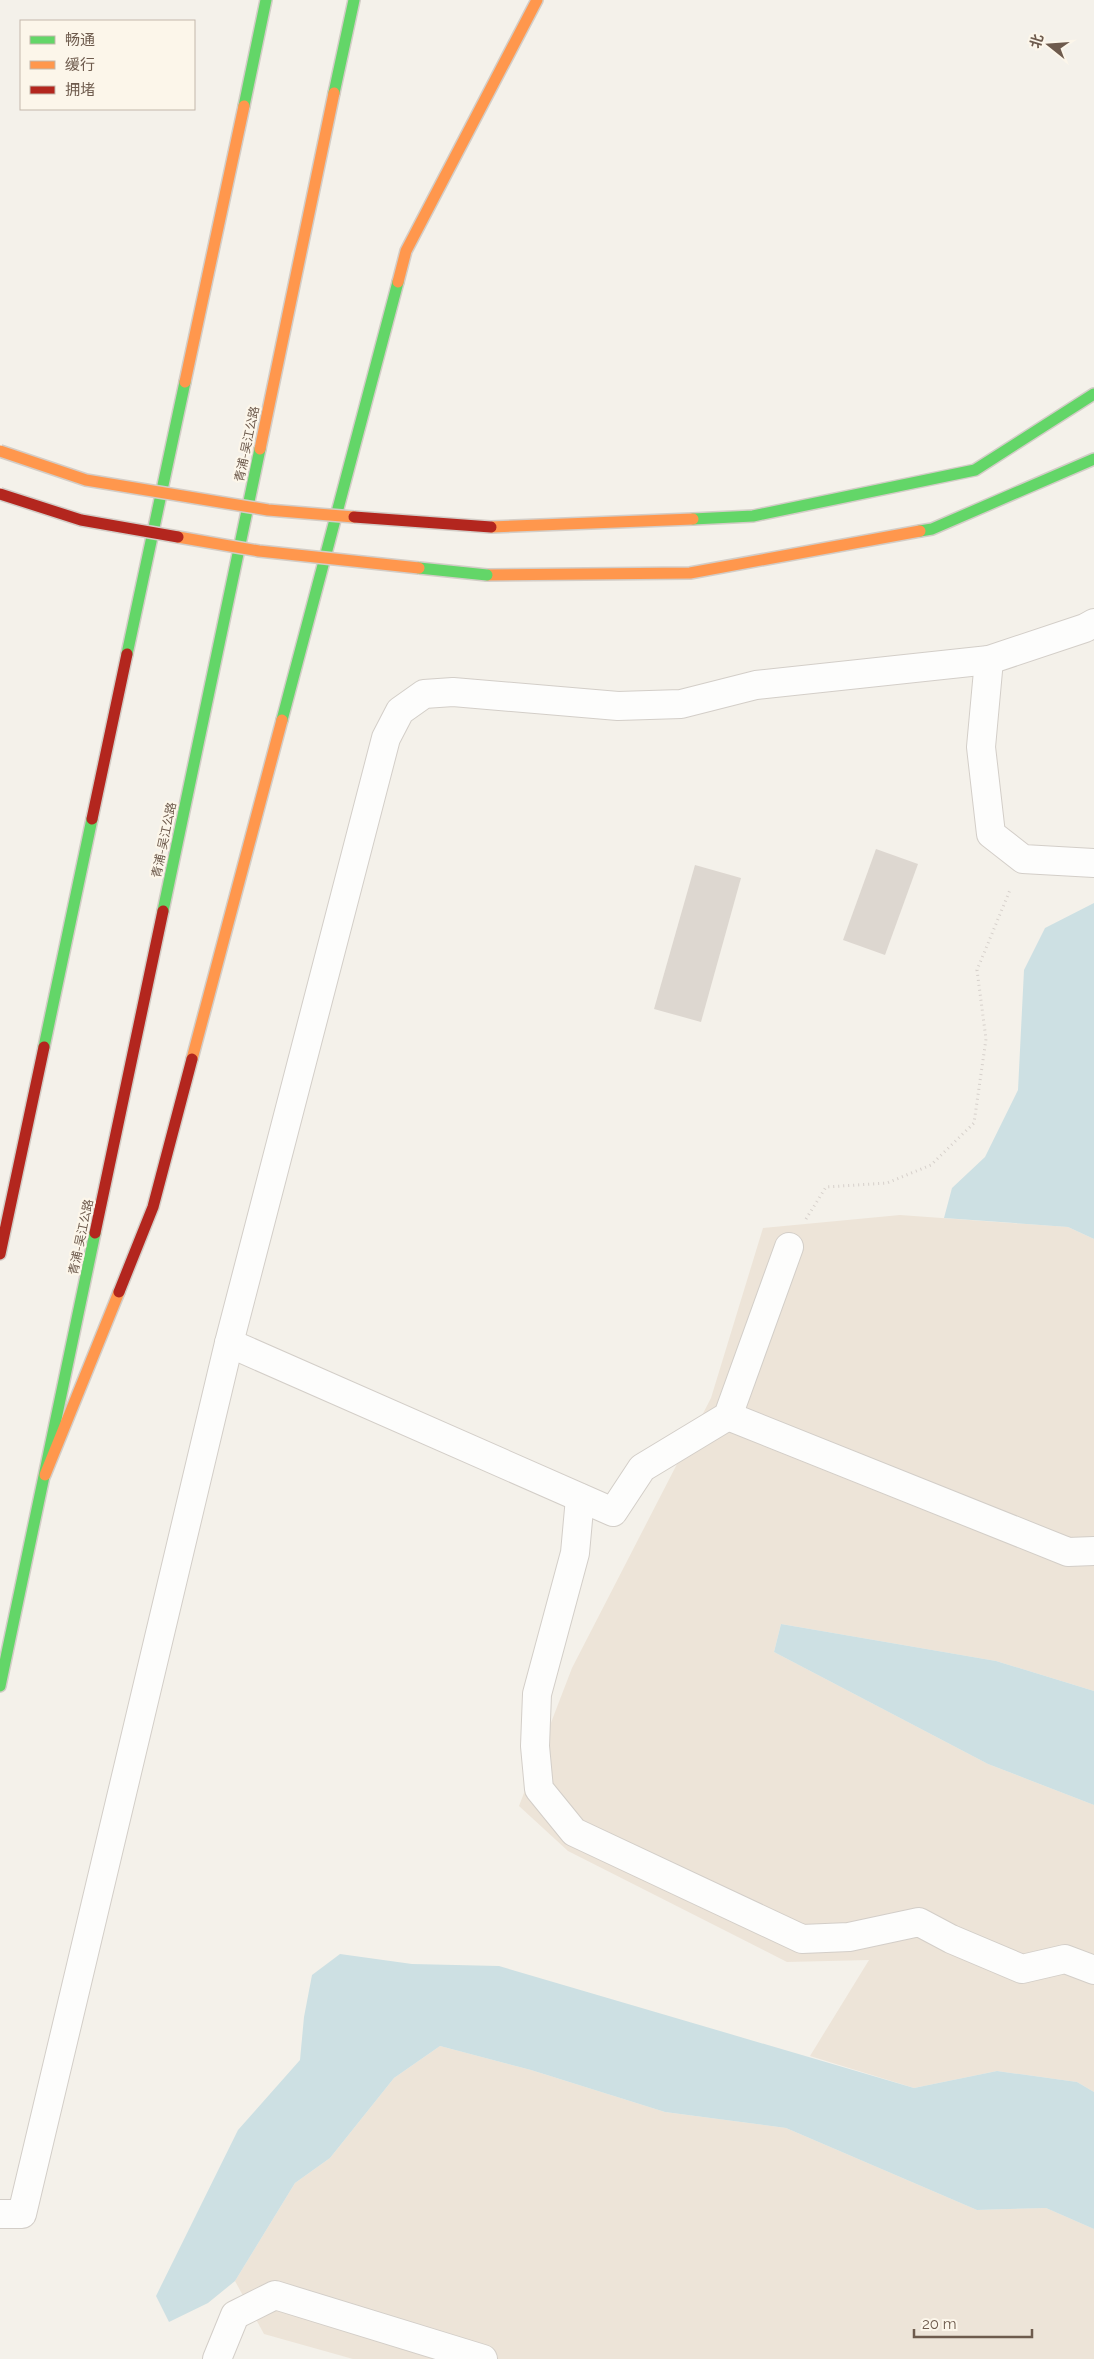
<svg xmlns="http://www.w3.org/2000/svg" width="1094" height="2359" font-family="Raleway,'Noto Sans SC',sans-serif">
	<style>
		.residential { fill: #ede4d8 }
		.water { fill: #cde0e3 }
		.building { fill: #ddd7d0 }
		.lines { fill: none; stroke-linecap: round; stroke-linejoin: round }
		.street-casing { stroke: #d3cec8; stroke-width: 30 }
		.fast-casing { stroke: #d3cdc7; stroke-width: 14 }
		.slow-casing { stroke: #d3cdc7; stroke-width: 14 }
		.jam-casing { stroke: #d3cdc7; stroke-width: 14 }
		.path { stroke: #d6d0cb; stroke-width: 3; stroke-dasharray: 1 4; stroke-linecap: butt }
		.street { stroke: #fdfdfc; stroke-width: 28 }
		.fast { stroke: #63d668; stroke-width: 11 }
		.slow { stroke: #ff974d; stroke-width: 11 }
		.jam { stroke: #b3261e; stroke-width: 11 }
		.fast-bridge-casing { stroke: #d3cdc7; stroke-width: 14; stroke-linecap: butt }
		.slow-bridge-casing { stroke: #d3cdc7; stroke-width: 14; stroke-linecap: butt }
		.jam-bridge-casing { stroke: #d3cdc7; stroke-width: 14; stroke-linecap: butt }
		.fast-bridge { stroke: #63d668; stroke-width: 11 }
		.slow-bridge { stroke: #ff974d; stroke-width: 11 }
		.jam-bridge { stroke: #b3261e; stroke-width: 11 }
		.labels { text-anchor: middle; stroke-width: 4.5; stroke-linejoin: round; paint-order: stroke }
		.street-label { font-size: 12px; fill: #6e5b4d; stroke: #fcf6ea }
	</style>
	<rect width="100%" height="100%" fill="#f4f1ea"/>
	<g class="residential">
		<polygon points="900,1215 1068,1227 1094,1239 1094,1691 996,1661 781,1624 774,1652 988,1764 1094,1805 1094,2092 1077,2082 997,2071 914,2088 810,2056 869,1960 787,1962 568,1851 519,1806 572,1668 711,1398 763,1228"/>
		<polygon points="440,2046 531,2070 665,2112 786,2128 977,2210 1046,2208 1094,2229 1094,2359 353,2359 264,2334 235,2281 295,2183 330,2158 394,2078"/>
	</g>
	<g class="water">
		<polygon points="1094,903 1094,1239 1068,1227 944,1218 952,1188 985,1157 1018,1090 1024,970 1045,928"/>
		<polygon points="781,1624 996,1661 1094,1691 1094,1805 988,1764 774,1652"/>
		<polygon points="340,1954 412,1964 499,1966 914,2088 997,2071 1077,2082 1094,2092 1094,2229 1046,2208 977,2210 786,2128 665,2112 531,2070 440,2046 394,2078 330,2158 295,2183 235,2281 208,2303 169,2322 156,2296 238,2130 300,2060 304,2017 312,1975"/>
	</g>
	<g class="building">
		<polygon points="876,849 918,864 885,955 843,940"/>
		<polygon points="695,865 741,878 701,1022 654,1009"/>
	</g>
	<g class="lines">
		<defs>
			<g id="street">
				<polyline points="989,660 981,747 991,834 1023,859 1094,863"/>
				<polyline points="229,1343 613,1512 642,1468 728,1416 789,1247"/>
				<polyline points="728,1416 1068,1552 1094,1551"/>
				<polyline points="580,1498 575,1553 537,1694 535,1746 539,1789 574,1832 802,1939 849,1937 919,1922 951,1939 1022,1969 1065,1959 1094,1970"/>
				<polyline points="0,2214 22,2214 229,1343 386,738 400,711 424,694 453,692 618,706 681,704 756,685 989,660 1085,628 1094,623"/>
				<polyline points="217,2359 235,2315 275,2295 483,2359"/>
			</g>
			<g id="fast">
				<polyline points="334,93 354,0"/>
				<polyline points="244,106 266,0"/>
				<polyline points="693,519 753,516 975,470 1094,394"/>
				<polyline points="920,531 932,529 1094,459"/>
				<polyline points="127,654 185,382"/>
				<polyline points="282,720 398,282"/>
				<polyline points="163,911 260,449"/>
				<polyline points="44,1047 92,819"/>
				<polyline points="0,1686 95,1233"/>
			</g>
			<g id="slow">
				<polyline points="398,282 406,251 537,0"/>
				<polyline points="185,382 244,106"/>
				<polyline points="260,449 334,93"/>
				<polyline points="491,527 693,519"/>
				<polyline points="487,575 690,573 920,531"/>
				<polyline points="192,1059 282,720"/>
				<polyline points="45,1475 119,1292"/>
			</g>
			<g id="jam">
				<polyline points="92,819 127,654"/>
				<polyline points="95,1233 163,911"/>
				<polyline points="0,1254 44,1047"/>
				<polyline points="119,1292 153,1207 192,1059"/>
			</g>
		</defs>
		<use href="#street" class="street-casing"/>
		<use href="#fast" class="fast-casing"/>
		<use href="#slow" class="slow-casing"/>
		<use href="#jam" class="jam-casing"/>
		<polyline class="path" points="806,1219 826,1187 887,1183 931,1165 974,1123 986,1039 977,970 1010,890"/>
		<use href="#street" class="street"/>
		<use href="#fast" class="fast"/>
		<use href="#slow" class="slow"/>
		<use href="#jam" class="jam"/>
		<defs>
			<polyline id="fast-bridge" points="419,568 487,575"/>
			<g id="slow-bridge">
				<polyline points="0,451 86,480 268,510 354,517"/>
				<polyline points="178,537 259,551 419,568"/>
			</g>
			<g id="jam-bridge">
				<polyline points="0,494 81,520 178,537"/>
				<polyline points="354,517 491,527"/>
			</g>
		</defs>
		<use href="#fast-bridge" class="fast-bridge-casing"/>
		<use href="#slow-bridge" class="slow-bridge-casing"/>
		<use href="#jam-bridge" class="jam-bridge-casing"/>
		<use href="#fast-bridge" class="fast-bridge"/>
		<use href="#slow-bridge" class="slow-bridge"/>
		<use href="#jam-bridge" class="jam-bridge"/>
	</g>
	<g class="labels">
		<g class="street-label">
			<text transform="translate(247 444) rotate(-78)" y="4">青浦-吴江公路</text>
			<text transform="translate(164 840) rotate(-78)" y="4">青浦-吴江公路</text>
			<text transform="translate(81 1237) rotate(-78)" y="4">青浦-吴江公路</text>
		</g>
	</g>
	<rect x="20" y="20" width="175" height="90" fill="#fcf6ea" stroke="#c3b8ab"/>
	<rect x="30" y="36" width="25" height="8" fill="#63d668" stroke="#c3b8ab"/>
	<text x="65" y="45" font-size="15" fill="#6e5b4d">畅通</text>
	<rect x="30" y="61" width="25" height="8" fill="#ff974d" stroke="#c3b8ab"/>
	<text x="65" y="70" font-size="15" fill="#6e5b4d">缓行</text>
	<rect x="30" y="86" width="25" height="8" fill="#b3261e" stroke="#c3b8ab"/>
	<text x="65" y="95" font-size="15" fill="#6e5b4d">拥堵</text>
	<g transform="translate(1049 45) rotate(287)" stroke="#fcf6ea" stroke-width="4" paint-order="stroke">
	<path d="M0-4L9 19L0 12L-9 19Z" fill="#6e5b4d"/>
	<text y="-8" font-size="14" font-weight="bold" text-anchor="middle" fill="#6e5b4d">北</text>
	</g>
	<path d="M914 2329v8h118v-8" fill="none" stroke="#6e5b4d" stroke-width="2.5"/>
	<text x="922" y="2329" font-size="15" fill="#6e5b4d" stroke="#fcf6ea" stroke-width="4" paint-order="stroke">20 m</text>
</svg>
